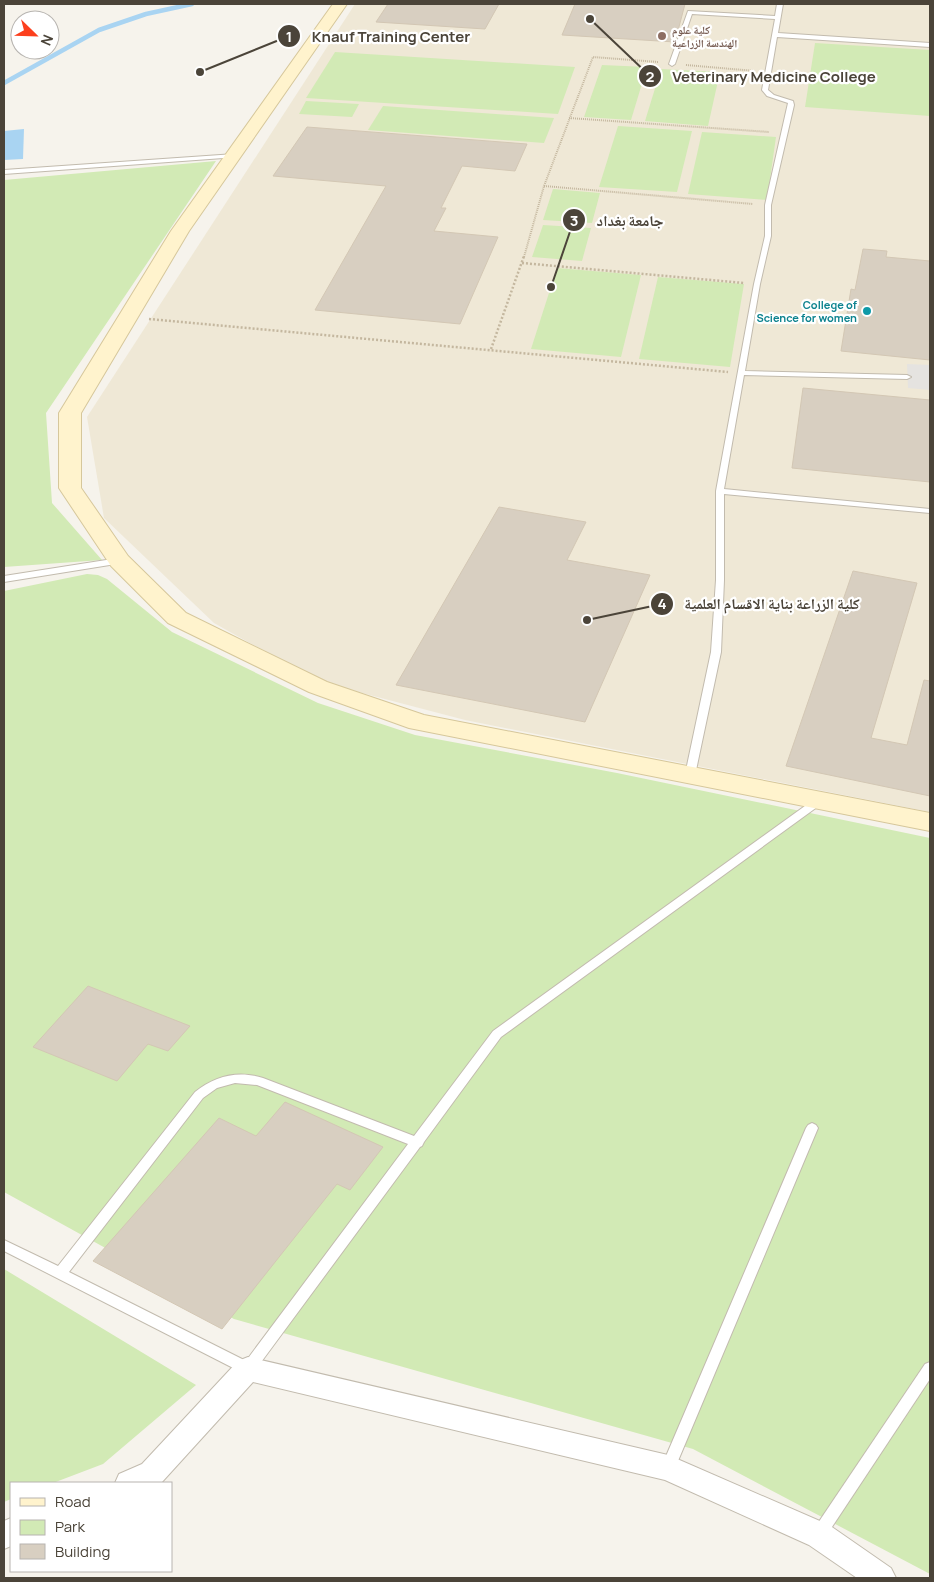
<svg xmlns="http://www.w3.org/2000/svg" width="934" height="1582" font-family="Manrope,'Noto Naskh Arabic',sans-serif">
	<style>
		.education { fill: #efe8d6 }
		.green { fill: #d2eab5 }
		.parking { fill: #e5e3e0 }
		.water { fill: #a9d4f2 }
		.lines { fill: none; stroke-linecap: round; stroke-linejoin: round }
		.stream { stroke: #a9d4f2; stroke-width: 4.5 }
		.building { fill: #d8cfc1; stroke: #d3c7b4 }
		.lane-casing { stroke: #c2bbae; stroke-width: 2 }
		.street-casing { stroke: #c2bbae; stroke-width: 2 }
		.secondary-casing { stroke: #d6c79b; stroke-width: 2 }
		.path-far1 { stroke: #c4b79f; stroke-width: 2; stroke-dasharray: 1 1; stroke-linecap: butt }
		.path { stroke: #c4b79f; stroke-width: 2.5; stroke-dasharray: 2 2; stroke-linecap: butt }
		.lane { fill: #fff; fill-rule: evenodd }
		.street { fill: #fff; fill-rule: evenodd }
		.secondary { fill: #fff3cd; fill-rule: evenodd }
		.education-dot { fill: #8d6e63; stroke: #fff; stroke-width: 2 }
		.culture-dot { fill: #0f9aa8; stroke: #fff; stroke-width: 2 }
		.labels { text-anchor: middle; stroke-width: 4.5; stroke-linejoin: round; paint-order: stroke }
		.far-education-label { font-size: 11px; font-weight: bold; fill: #785e54; stroke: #fff; text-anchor: start }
		.far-culture-label { font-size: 11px; font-weight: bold; fill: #0d838f; stroke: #fff; text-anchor: end }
		.leader { fill: none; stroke: #4b4439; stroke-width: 2 }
		.callout-dot { fill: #4b4439; stroke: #fff; stroke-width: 2 }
		.mark-label { font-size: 15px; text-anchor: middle; font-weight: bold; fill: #fff }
		.callout-label { font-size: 15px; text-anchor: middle; font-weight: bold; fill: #4b4439; stroke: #fff; stroke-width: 4.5; stroke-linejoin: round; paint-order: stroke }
	</style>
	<rect width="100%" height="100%" fill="#f6f3ec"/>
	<polygon class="education" points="355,4 930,4 930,812 465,720 320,682 214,623 104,518 87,417"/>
	<g class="green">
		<polygon points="815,43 930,50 930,116 805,107"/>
		<polygon points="335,52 575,67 558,114 306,98"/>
		<polygon points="602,65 647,67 631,120 584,117"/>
		<polygon points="661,69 720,72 708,126 645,121"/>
		<polygon points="306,101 359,104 352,117 299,114"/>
		<polygon points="383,106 554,118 544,143 368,130"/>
		<polygon points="618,126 692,131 677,192 599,187"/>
		<polygon points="702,132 776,137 767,200 688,194"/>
		<polygon points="216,161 46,413 52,503 102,560 4,567 4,180"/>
		<polygon points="553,189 600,193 592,223 543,220"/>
		<polygon points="543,225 591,228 582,261 532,257"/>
		<polygon points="557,268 641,275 621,357 531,349"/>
		<polygon points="658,277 744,284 730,367 639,359"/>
		<polygon points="87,574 98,575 107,579 172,632 318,703 415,735 617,773 930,838 930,1574 693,1449 234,1319 4,1192 4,591"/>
		<polygon points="4,1269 196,1385 103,1464 53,1483 11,1483 11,1499 4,1502"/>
	</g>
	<polygon class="parking" points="907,364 930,365 930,390 908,388"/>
	<polygon class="water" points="24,129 23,159 4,160 4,131"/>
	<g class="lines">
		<polyline class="stream" points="4,83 99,30 146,14 192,4"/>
	</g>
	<g class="building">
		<polygon points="388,4 499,4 485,29 376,22"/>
		<polygon points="575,4 685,4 675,42 562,35"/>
		<polygon points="307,127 527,144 515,171 462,166 441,208 446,208 434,231 498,237 460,324 315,310 386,186 273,176"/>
		<polygon points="863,249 887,251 886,257 930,261 930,360 841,351 851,289 855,290"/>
		<polygon points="803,388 930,400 930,482 792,468"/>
		<polygon points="499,507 586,522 567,560 650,575 585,722 396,685"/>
		<polygon points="853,571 917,583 871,738 907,745 924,680 930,681 930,796 786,766"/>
		<polygon points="88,986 190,1026 168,1051 148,1044 117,1081 33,1047"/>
		<polygon points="285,1102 383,1147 350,1190 337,1184 222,1329 93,1261 219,1118 256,1136"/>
	</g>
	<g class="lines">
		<defs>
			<g id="lane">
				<polygon points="777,4 783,4 778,33 930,43 930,47 777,37 768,90 774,95 793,101 794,105 771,205 771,236 760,284 745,371 907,375 911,377 907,379 744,375 724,489 930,509 930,513 724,494 724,580 721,652 695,775 690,778 685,775 711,652 716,580 716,491 754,284 765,236 765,205 788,103 767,96 762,90 775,19 692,14 675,64 672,66 669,64 688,11 775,16"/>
				<polygon points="235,154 237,155 237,157 4,174 4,170"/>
				<polygon points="119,558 123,561 122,563 4,582 4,576"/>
				<path d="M820,797L825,800L824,802L501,1037L424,1142L422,1146L420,1147L253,1373L248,1375L243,1373L4,1251V1240L58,1266L195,1092C215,1076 238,1070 263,1078L414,1136L493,1031L816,798ZM235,1083L257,1085L408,1144L246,1361L69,1272L203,1098L217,1088Z"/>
				<polygon points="812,1123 816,1125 818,1128 675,1468 673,1473 668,1474 663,1473 661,1468 806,1128 808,1125"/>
				<polygon points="930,1362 930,1379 824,1539 819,1541 814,1539 812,1534 814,1529 925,1364"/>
			</g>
			<g id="street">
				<polygon points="248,1357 668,1455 829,1525 891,1568 896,1578 857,1578 809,1545 665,1480 253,1382 162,1482 115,1483 119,1474 142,1464 238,1361"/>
				<polygon points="11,1518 11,1546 4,1549 4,1521"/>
			</g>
			<polygon id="secondary" points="333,4 347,4 189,231 81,413 81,488 128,556 186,613 327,682 424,715 930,813 930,831 409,728 309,692 168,623 111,566 59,488 59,413 171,231"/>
		</defs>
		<use href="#lane" class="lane-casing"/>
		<use href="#street" class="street-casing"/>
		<use href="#secondary" class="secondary-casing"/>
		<g class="path-far1">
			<polyline points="686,65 755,71"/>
			<polyline points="569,118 769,132"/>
			<polyline points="544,186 753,204"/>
			<polyline points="524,257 544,186 593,57 658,62"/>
		</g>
		<g class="path">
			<polyline points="522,263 744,283"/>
			<polyline points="149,319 728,372"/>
			<polyline points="491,349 524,256"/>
		</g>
		<use href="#lane" class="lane"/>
		<use href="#street" class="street"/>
		<use href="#secondary" class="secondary"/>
	</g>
	<circle class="education-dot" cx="662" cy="36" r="5"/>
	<circle class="culture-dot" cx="867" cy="311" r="5"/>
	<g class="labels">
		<g class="far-education-label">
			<text x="672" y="34">كلية علوم<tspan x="672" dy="13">الهندسة الزراعية</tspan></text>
		</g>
		<g class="far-culture-label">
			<text x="857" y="309">College of<tspan x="857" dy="13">Science for women</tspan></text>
		</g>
	</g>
	<path class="leader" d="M200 72L289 36M590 19L650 76M551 287L574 220M587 620L662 604"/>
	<g class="callout-dot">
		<circle cx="200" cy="72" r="5"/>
		<circle cx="590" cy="19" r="5"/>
		<circle cx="551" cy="287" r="5"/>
		<circle cx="587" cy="620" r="5"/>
		<circle cx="289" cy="36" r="12"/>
		<circle cx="650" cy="76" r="12"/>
		<circle cx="574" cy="220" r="12"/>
		<circle cx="662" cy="604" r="12"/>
	</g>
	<g class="mark-label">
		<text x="289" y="42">1</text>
		<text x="650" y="82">2</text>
		<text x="574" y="226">3</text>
		<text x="662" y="609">4</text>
	</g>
	<g class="callout-label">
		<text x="391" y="42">Knauf Training Center</text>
		<text x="774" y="82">Veterinary Medicine College</text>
		<text x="630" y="226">جامعة بغداد</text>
		<text x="772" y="609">كلية الزراعة بناية الاقسام العلمية</text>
	</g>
	<rect width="934" height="1582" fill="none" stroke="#4b4439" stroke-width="10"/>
	<rect x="10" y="1482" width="162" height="90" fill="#ffffff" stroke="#b7b4b0"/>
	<rect x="20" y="1498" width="25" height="8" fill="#fff3cd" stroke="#b7b4b0"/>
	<text x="55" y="1507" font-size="15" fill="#4b4439">Road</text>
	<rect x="20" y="1520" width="25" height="15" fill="#d2eab5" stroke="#b7b4b0"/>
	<text x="55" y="1532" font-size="15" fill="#4b4439">Park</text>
	<rect x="20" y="1544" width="25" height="15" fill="#d8cfc1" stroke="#b7b4b0"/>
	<text x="55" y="1557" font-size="15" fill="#4b4439">Building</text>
	<g transform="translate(35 35) rotate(113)"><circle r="24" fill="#ffffff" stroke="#b7b4b0"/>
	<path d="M0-4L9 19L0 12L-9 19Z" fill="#fc3f1d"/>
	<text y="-8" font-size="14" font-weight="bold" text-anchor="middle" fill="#4b4439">N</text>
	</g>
</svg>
